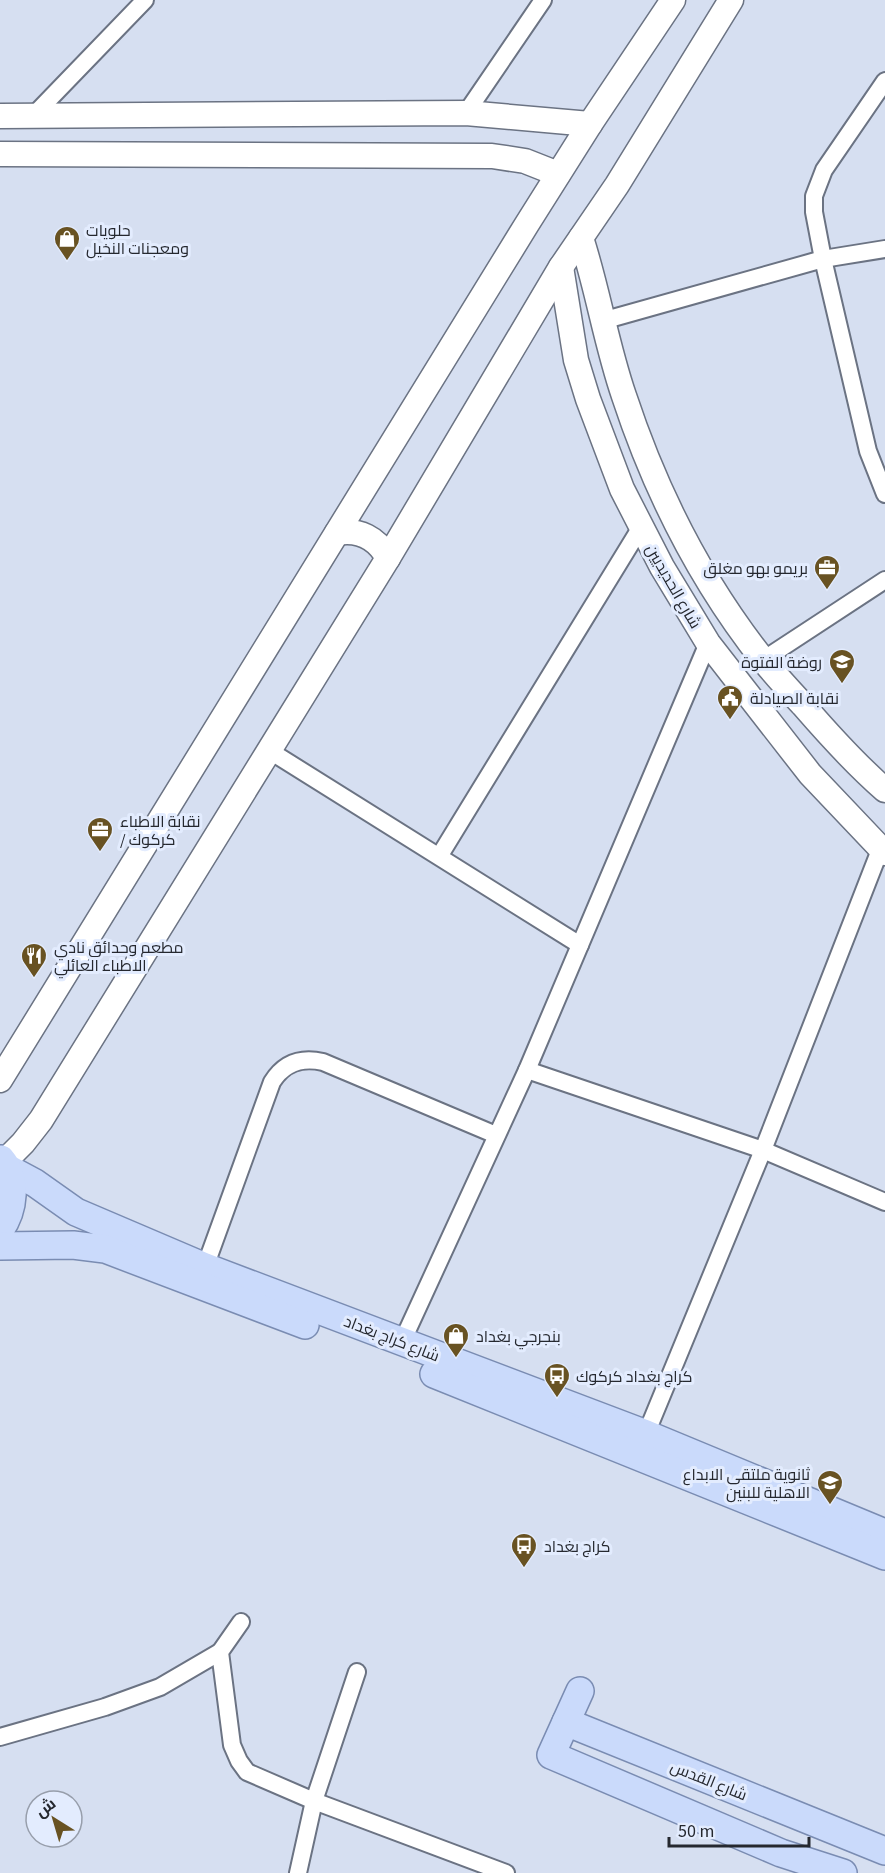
<svg xmlns="http://www.w3.org/2000/svg" width="885" height="1873" font-family="'Source Sans 3',Cairo,sans-serif">
	<style>
		.lines { fill: none; stroke-linecap: round; stroke-linejoin: round }
		.street-casing { stroke: #6b7383; stroke-width: 20 }
		.secondary-casing { stroke: #6b7383; stroke-width: 27 }
		.primary-casing { stroke: #7a8cb2; stroke-width: 30 }
		.street { stroke: #fff; stroke-width: 16 }
		.secondary { stroke: #fff; stroke-width: 24 }
		.primary { stroke: #cadafb; stroke-width: 27 }
		.labels { text-anchor: middle; stroke-width: 6; stroke-linejoin: round; paint-order: stroke }
		.poi-label { font-size: 16px; fill: #25282f; stroke: #e3ecfe; text-anchor: start }
		.street-label { font-size: 16px; fill: #25282f; stroke: #e3ecfe }
	</style>
	<rect width="100%" height="100%" fill="#d6dff1"/>
	<g class="lines">
		<defs>
			<g id="street">
				<polyline points="885,81 824,170 814,196 814,212 823,259 868,451 885,494"/>
				<polyline points="466,113 543,0"/>
				<polyline points="33,116 145,0"/>
				<polyline points="602,321 823,259 885,249"/>
				<polyline points="763,660 885,580"/>
				<polyline points="270,751 580,945"/>
				<polyline points="440,855 641,527"/>
				<polyline points="527,1070 763,1150 885,1202"/>
				<path d="M205,1267L272,1082C284,1063 301,1057 323,1062L496,1135"/>
				<polyline points="402,1342 527,1070 708,643"/>
				<polyline points="646,1434 763,1150 880,850"/>
				<polyline points="241,1622 220,1652 232,1745 239,1761 247,1772 314,1801 506,1873"/>
				<polyline points="0,1737 105,1707 160,1687 220,1652"/>
				<polyline points="298,1873 314,1801 357,1672"/>
			</g>
			<g id="secondary">
				<polyline points="0,116 466,113 590,124"/>
				<polyline points="0,154 492,156 525,161 558,174"/>
				<path d="M581,238C598,290 606,344 624,396C655,490 702,583 764,661C776,676 790,691 803,705C829,735 855,764 885,790"/>
				<polyline points="561,267 576,360 588,399 622,489 662,567 708,643 810,774 885,853"/>
				<path d="M337,533C359,529 377,538 388,558"/>
				<polyline points="0,1080 527,224 590,124 673,0"/>
				<polyline points="4,1162 23,1143 41,1120 388,558 561,267 617,185 731,0"/>
			</g>
			<g id="primary">
				<polyline points="7,1168 35,1183 76,1212 205,1267 646,1434 885,1533"/>
				<path d="M0,1230C14,1210 18,1179 1,1159"/>
				<polyline points="0,1246 73,1245 105,1249 305,1325"/>
				<polyline points="434,1374 885,1556"/>
				<polyline points="580,1691 551,1755 781,1853 843,1873"/>
				<polyline points="566,1722 885,1851"/>
			</g>
		</defs>
		<use href="#street" class="street-casing"/>
		<use href="#secondary" class="secondary-casing"/>
		<use href="#primary" class="primary-casing"/>
		<use href="#street" class="street"/>
		<use href="#secondary" class="secondary"/>
		<use href="#primary" class="primary"/>
	</g>
	<defs>
		<symbol id="shop-pin" viewBox="-11 -11 22 30"><path d="M0 17L-7.5 6A9.5 9.5 0 1 1 7.5 6Z" fill="#685222" stroke="#e3ecfe"/><path d="M-5-2.5h2.3a2.7 3.5 0 0 1 5.4 0H5L5.5 6h-11ZM-1.5-2.5h3a1.5 2.3 0 0 0-3 0Z" fill="#fff"/></symbol>
		<symbol id="office-pin" viewBox="-11 -11 22 30"><path d="M0 17L-7.5 6A9.5 9.5 0 1 1 7.5 6Z" fill="#685222" stroke="#e3ecfe"/><path d="M-6-3h4V-5.5h4V-3h4V5H-6ZM-1-4.5V-3h2v-1.5ZM-6 0V1H6V0Z" fill="#fff"/></symbol>
		<symbol id="school-pin" viewBox="-11 -11 22 30"><path d="M0 17L-7.5 6A9.5 9.5 0 1 1 7.5 6Z" fill="#685222" stroke="#e3ecfe"/><path d="M0-5L7-2L0 1L-7-2ZM-4 1L0 2.5L4 1V4Q0 6-4 4Z" fill="#fff"/></symbol>
		<symbol id="civic-pin" viewBox="-11 -11 22 30"><path d="M0 17L-7.5 6A9.5 9.5 0 1 1 7.5 6Z" fill="#685222" stroke="#e3ecfe"/><path d="M-.6-6.5H3V-4.5H.6V-3L4-1V1h2V6H-6V1h2V-1L-.6-3ZM-1.2 2.5V6h2.4V2.5Z" fill="#fff"/></symbol>
		<symbol id="restaurant-pin" viewBox="-11 -11 22 30"><path d="M0 17L-7.5 6A9.5 9.5 0 1 1 7.5 6Z" fill="#685222" stroke="#e3ecfe"/><path d="M-5-6h1v4h1v-4h1v4h1v-4h1v5L-1.5 .5V6h-2V.5L-5-1ZM5-6V6H3V1.5H1.5Q1.5-4 5-6Z" fill="#fff"/></symbol>
		<symbol id="bus-pin" viewBox="-11 -11 22 30"><path d="M0 17L-7.5 6A9.5 9.5 0 1 1 7.5 6Z" fill="#685222" stroke="#e3ecfe"/><path d="M-5-6H5V4H4V6H2V4H-2V6H-4V4H-5ZM-3.5-4V0h7V-4ZM-3.5 1.2v1.5H-2V1.2ZM2 1.2v1.5H3.5V1.2Z" fill="#fff"/></symbol>
	</defs>
	<g fill-rule="evenodd">
		<use href="#shop-pin" x="52" y="224" width="30" height="40"/>
		<use href="#office-pin" x="812" y="553" width="30" height="40"/>
		<use href="#school-pin" x="827" y="647" width="30" height="40"/>
		<use href="#civic-pin" x="715" y="683" width="30" height="40"/>
		<use href="#office-pin" x="85" y="815" width="30" height="40"/>
		<use href="#restaurant-pin" x="19" y="941" width="30" height="40"/>
		<use href="#shop-pin" x="441" y="1321" width="30" height="40"/>
		<use href="#bus-pin" x="542" y="1361" width="30" height="40"/>
		<use href="#school-pin" x="815" y="1468" width="30" height="40"/>
		<use href="#bus-pin" x="509" y="1531" width="30" height="40"/>
	</g>
	<g class="labels">
		<g class="poi-label">
			<text x="86" y="236">حلويات<tspan x="86" dy="18">ومعجنات النخيل</tspan></text>
			<text x="808" y="574" text-anchor="end">بريمو بهو مغلق</text>
			<text x="822" y="668" text-anchor="end">روضة الفتوة</text>
			<text x="750" y="704">نقابة الصيادلة</text>
			<text x="120" y="827">نقابة الاطباء<tspan x="120" dy="18">/ كركوك</tspan></text>
			<text x="54" y="953">مطعم وحدائق نادي<tspan x="54" dy="18">الاطباء العائلي</tspan></text>
			<text x="476" y="1342">بنجرجي بغداد</text>
			<text x="576" y="1382">كراج بغداد كركوك</text>
			<text x="810" y="1480" text-anchor="end">ثانوية ملتقى الابداع<tspan x="810" dy="18">الاهلية للبنين</tspan></text>
			<text x="544" y="1552">كراج بغداد</text>
		</g>
		<g class="street-label">
			<text transform="translate(674 586) rotate(60)" y="6">شارع الحديديين</text>
			<text transform="translate(392 1338) rotate(21)" y="6">شارع كراج بغداد</text>
			<text transform="translate(709 1780) rotate(22)" y="6">شارع القدس</text>
		</g>
	</g>
	<g transform="translate(54 1819) rotate(323)"><circle r="28" fill="#e3ecfe" stroke="#979eab" stroke-width="1.5"/>
	<path d="M0-4.5L10 22L0 15L-10 22Z" fill="#685222"/>
	<text y="-9" font-size="16" font-weight="bold" text-anchor="middle" fill="#25282f">ش</text>
	</g>
	<path d="M669 1837v9h140v-9" fill="none" stroke="#25282f" stroke-width="3"/>
	<text x="678" y="1837" font-size="18" fill="#25282f" stroke="#e3ecfe" stroke-width="4.5" paint-order="stroke">50 m</text>
</svg>
